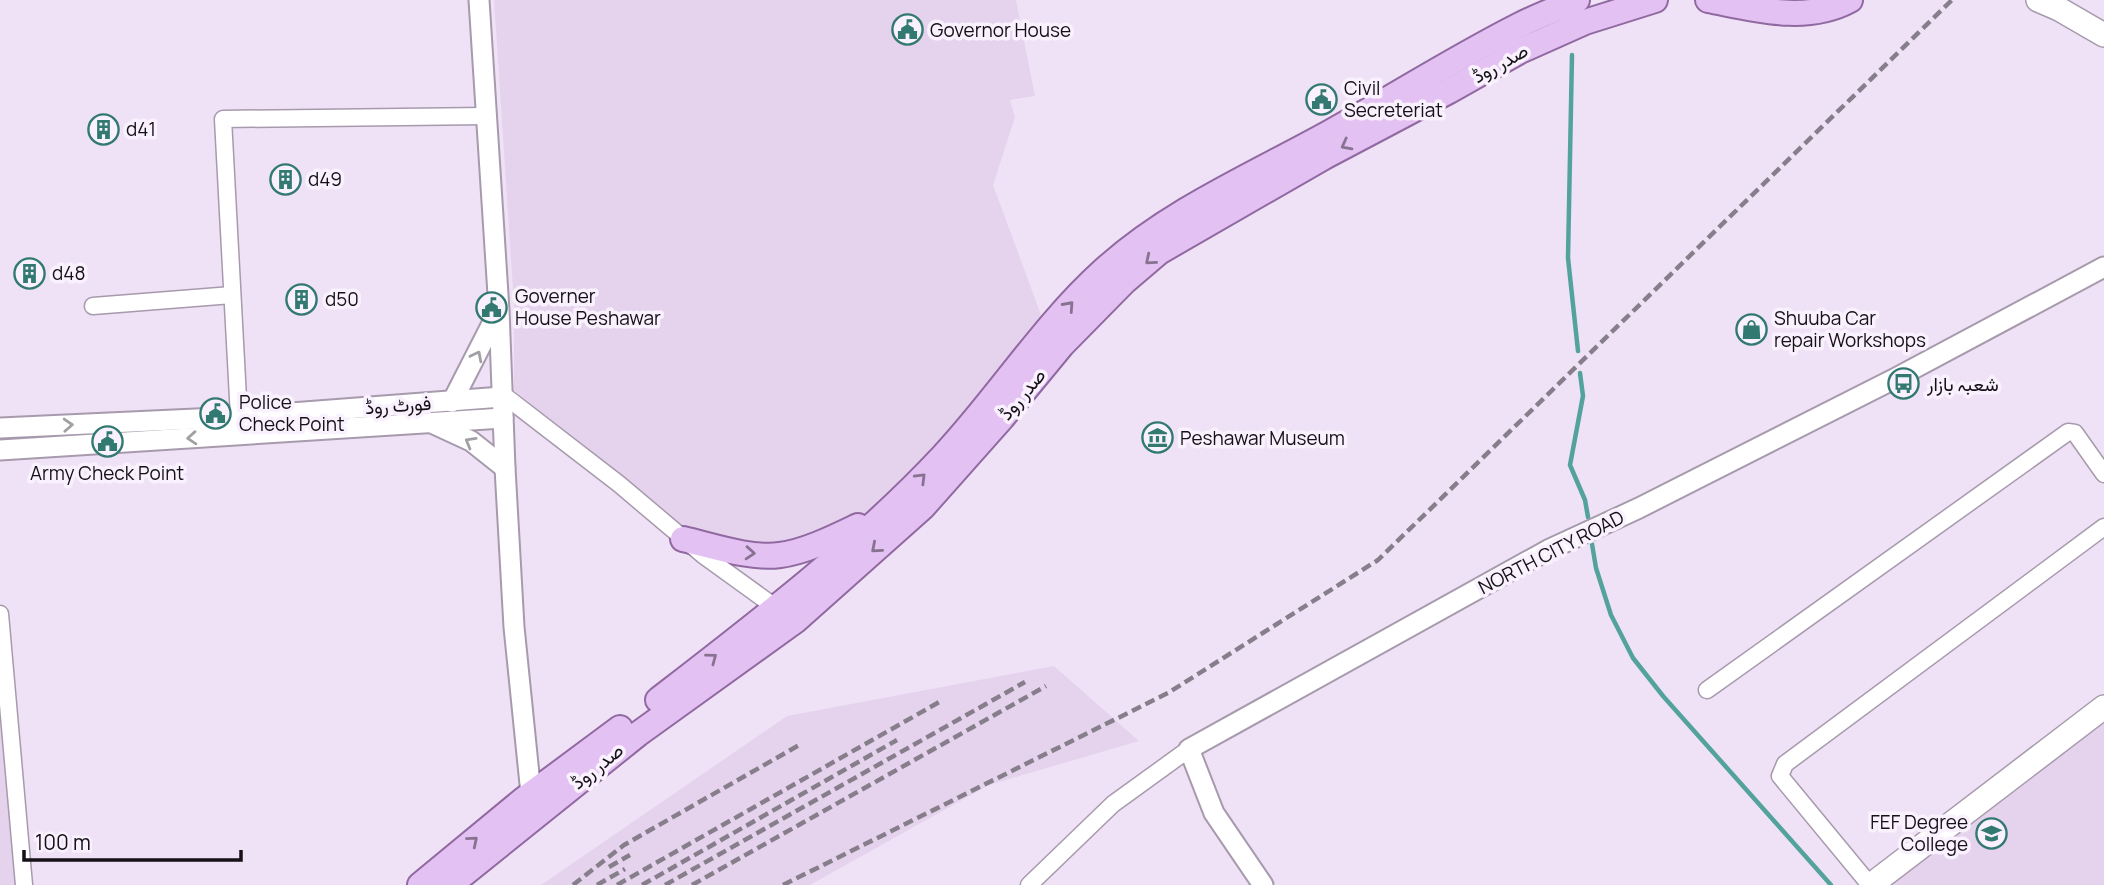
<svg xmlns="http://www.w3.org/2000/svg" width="2104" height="885" font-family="Manrope,Vazirmatn,sans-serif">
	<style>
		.built { fill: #e5d3ed }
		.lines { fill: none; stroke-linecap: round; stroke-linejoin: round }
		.stream { stroke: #53a39c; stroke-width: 4.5 }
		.minor-casing { stroke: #a79aad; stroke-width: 19 }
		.tertiary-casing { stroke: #a79aad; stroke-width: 23 }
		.secondary-casing { stroke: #a79aad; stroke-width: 26 }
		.primary-casing { stroke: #9069a1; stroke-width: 28 }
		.minor { stroke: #fff; stroke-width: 16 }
		.tertiary { stroke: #fff; stroke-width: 19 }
		.secondary { stroke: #fff; stroke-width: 23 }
		.primary { stroke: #e4c1f3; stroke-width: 24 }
		.rail { stroke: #877e8b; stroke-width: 4.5; stroke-dasharray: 10 5; stroke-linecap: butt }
		.oneway { stroke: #877290 }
		.oneway2 { stroke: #a1a0a2 }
		.labels { text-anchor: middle; stroke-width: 7; stroke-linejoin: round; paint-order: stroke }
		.poi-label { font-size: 19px; fill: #151117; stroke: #f9f1fd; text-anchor: start }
		.street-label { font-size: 19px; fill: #151117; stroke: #f9f1fd }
	</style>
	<rect width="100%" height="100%" fill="#efe2f6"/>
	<g class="built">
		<polygon points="494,0 1016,0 1035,96 1010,100 1015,117 993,185 1047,331 887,512 780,555 683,539 514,390 514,305"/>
		<polygon points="0,614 24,885 0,885"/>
		<polygon points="1054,666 1139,741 989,785 810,885 541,885 787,716"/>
		<polygon points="2104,707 2104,885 1870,885"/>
	</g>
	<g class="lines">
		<g class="stream">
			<polyline points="1572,55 1568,258 1578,351"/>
			<polyline points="1580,373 1583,396 1570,465 1585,500 1588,517"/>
			<polyline points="1592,544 1596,568 1611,615 1633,658 1663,696 1831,885"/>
		</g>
		<defs>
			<g id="minor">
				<polyline points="93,306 232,295"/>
				<polyline points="501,393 619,484 703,555 775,607"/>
				<polyline points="239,417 223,119 486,116"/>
				<polyline points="0,614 24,885"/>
				<polyline points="1707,690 2068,432 2075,433 2104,474"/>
				<polyline points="1029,885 1113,804 1189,749"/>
				<polyline points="1870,885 1780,776 1785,764 2104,527"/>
			</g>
			<g id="tertiary">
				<polyline points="479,0 499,310 505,468 514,627 531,794"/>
				<polyline points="452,402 498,312"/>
				<polyline points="432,423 471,441 505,468"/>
				<polyline points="0,428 239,417 502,397"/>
				<polyline points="0,450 503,418"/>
				<polyline points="1263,885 1214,813 1189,749 1548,550 1639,508 1896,378 2104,267"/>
			</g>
			<g id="secondary">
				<polyline points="2038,0 2059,9 2104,35"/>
				<polyline points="1871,885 2104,707"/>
			</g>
			<g id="primary">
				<path d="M1708,0C1755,9 1806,24 1850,0"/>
				<path d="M683,539C713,546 750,559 780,555C805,552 835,537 858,526"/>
				<path d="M658,700C755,625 860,545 943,456C999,396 1043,325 1104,270C1169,211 1253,175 1329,133C1392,98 1453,59 1518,26C1537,16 1557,9 1577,0"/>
				<polyline points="420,885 523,800 620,728"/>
				<polyline points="450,885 638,734 795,621 923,507 1002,418 1062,345 1125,281 1159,252 1324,157 1449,91 1520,51 1585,22 1655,0"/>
			</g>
		</defs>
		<use href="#minor" class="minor-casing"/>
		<use href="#tertiary" class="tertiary-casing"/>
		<use href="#secondary" class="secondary-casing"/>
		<use href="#primary" class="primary-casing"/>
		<use href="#minor" class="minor"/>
		<use href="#tertiary" class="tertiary"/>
		<use href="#secondary" class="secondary"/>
		<use href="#primary" class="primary"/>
		<g class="rail">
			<polyline points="609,867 630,855"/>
			<polyline points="573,885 624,845 801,744"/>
			<polyline points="597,885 625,869"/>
			<polyline points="617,885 941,701"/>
			<polyline points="642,885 897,740"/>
			<polyline points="665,885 1025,682"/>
			<polyline points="692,885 1046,686"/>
			<polyline points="783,885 1168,693 1378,560 1952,0"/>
		</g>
	</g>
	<defs><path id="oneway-chevron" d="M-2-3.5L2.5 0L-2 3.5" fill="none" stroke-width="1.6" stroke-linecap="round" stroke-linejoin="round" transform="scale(1.75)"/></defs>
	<g class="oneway">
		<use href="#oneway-chevron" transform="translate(1346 145) rotate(152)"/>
		<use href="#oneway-chevron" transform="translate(1150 260) rotate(140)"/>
		<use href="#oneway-chevron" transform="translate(1069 306) rotate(-48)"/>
		<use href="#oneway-chevron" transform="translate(921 478) rotate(-45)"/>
		<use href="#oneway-chevron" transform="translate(876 548) rotate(139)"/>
		<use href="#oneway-chevron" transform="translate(750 553) rotate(4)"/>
		<use href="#oneway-chevron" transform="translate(712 658) rotate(-37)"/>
		<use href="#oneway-chevron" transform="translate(473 841) rotate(-40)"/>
	</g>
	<g class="oneway2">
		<use href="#oneway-chevron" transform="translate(477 356) rotate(-63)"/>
		<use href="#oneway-chevron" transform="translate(68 425) rotate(-3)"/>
		<use href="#oneway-chevron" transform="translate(192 438) rotate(176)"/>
		<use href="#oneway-chevron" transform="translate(470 442) rotate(-150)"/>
	</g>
	<defs>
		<symbol id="civic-ring" viewBox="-11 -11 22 22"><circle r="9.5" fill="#f9f1fd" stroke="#327972" stroke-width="1.5"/><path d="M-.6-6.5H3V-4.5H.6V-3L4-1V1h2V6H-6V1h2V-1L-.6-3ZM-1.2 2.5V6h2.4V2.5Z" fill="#327972"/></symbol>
		<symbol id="building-ring" viewBox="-11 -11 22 22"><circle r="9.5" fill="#f9f1fd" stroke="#327972" stroke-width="1.5"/><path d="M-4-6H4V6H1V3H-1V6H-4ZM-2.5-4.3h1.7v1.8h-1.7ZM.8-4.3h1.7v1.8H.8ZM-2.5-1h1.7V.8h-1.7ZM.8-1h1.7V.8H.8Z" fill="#327972"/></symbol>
		<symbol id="shop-ring" viewBox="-11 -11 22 22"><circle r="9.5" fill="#f9f1fd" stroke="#327972" stroke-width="1.5"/><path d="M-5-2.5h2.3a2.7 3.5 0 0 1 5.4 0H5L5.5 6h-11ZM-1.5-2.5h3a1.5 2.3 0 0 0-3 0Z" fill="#327972"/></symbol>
		<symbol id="bus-ring" viewBox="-11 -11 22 22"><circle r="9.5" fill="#f9f1fd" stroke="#327972" stroke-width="1.5"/><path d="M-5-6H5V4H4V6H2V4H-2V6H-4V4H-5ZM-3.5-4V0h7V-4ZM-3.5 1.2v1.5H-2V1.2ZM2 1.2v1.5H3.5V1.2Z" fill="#327972"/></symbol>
		<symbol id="museum-ring" viewBox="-11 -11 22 22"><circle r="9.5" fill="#f9f1fd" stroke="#327972" stroke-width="1.5"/><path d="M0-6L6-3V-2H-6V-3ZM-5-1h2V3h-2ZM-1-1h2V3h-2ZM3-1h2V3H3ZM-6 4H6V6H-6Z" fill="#327972"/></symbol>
		<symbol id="school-ring" viewBox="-11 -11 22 22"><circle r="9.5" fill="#f9f1fd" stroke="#327972" stroke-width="1.5"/><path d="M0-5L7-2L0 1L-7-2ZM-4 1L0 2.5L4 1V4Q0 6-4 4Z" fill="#327972"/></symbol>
	</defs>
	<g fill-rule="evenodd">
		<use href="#civic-ring" x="890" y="12" width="35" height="35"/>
		<use href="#civic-ring" x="1304" y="82" width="35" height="35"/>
		<use href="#building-ring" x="86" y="112" width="35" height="35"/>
		<use href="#building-ring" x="268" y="162" width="35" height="35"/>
		<use href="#building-ring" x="12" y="256" width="35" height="35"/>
		<use href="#building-ring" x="284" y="282" width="35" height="35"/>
		<use href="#civic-ring" x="474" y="290" width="35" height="35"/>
		<use href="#shop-ring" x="1734" y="312" width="35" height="35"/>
		<use href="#bus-ring" x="1886" y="366" width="35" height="35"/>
		<use href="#civic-ring" x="198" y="396" width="35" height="35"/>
		<use href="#museum-ring" x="1140" y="420" width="35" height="35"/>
		<use href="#civic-ring" x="90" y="424" width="35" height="35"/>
		<use href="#school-ring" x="1974" y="816" width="35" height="35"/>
	</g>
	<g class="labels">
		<g class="poi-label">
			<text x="930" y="37">Governor House</text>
			<text x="1344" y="95">Civil<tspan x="1344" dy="22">Secreteriat</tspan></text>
			<text x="126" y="136">d41</text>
			<text x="308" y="186">d49</text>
			<text x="52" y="280">d48</text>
			<text x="515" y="303">Governer<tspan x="515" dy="22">House Peshawar</tspan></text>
			<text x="325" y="306">d50</text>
			<text x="1774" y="325">Shuuba Car<tspan x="1774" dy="22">repair Workshops</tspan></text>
			<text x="1927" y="391">شعبہ بازار</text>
			<text x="239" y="409">Police<tspan x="239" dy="22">Check Point</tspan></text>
			<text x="1180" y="445">Peshawar Museum</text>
			<text x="107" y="480" text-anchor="middle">Army Check Point</text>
			<text x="1968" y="829" text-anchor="end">FEF Degree<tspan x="1968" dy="22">College</tspan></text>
		</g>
		<g class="street-label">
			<text transform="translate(1500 63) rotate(-29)" y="7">صدر روڈ</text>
			<text transform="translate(1022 394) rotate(-50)" y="7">صدر روڈ</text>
			<text transform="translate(398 405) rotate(-4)" y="7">فورٹ روڈ</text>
			<text transform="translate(1551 552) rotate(-27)" y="7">NORTH CITY ROAD</text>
			<text transform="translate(597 766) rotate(-39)" y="7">صدر روڈ</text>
		</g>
	</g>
	<path d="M24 850v10h217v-10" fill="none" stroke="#151117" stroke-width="3.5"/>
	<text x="35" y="850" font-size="21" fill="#151117" stroke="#f9f1fd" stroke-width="5" paint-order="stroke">100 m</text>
</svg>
